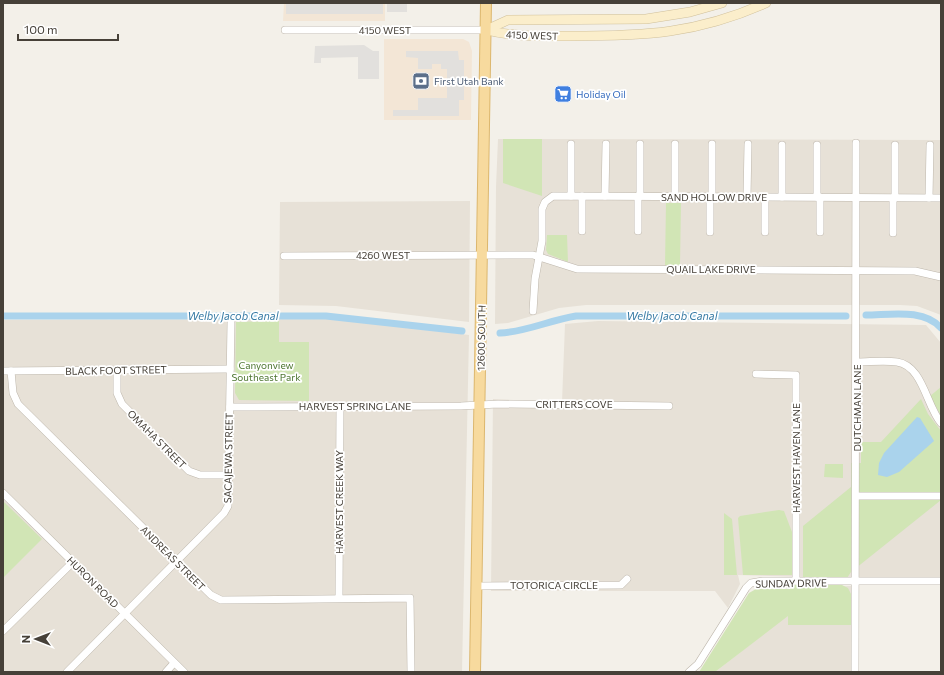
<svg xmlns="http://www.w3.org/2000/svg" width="944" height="675" font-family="Commissioner,sans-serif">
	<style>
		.residential { fill: #e7e1d7 }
		.commercial { fill: #f3e6d6 }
		.green { fill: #d1e5b5 }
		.parking { fill: #e2e0dd }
		.water { fill: #aad3ec }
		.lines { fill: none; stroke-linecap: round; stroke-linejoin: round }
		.canal { stroke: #aad3ec; stroke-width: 7 }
		.street-casing { stroke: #beb7ac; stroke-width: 8 }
		.secondary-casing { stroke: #d0c09b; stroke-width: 10 }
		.primary-casing { stroke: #dcb76e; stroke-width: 12 }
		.street { stroke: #fff; stroke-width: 7 }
		.secondary { stroke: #fbeecb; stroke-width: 9 }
		.primary { stroke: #f7da9e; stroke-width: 10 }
		.labels { text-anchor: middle; stroke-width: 3.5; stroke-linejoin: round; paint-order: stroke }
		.street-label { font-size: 10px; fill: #464038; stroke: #fff }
		.service-label { font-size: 10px; fill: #4e5e75; stroke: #fff; text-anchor: start }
		.shop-label { font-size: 10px; fill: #366cbe; stroke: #fff; text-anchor: start }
		.park-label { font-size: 10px; fill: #4c752f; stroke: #fff }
		.water-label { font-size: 11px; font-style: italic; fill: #367aa4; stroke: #fff }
	</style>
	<rect width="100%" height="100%" fill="#f3f0e9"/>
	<g class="residential">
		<polygon points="498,139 941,140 941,315 917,306 900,305 586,305 559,308 508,323 495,324 496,187"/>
		<polygon points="470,201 469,322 336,306 279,305 280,202"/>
		<polygon points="335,319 469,335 462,672 3,672 3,320"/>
		<polygon points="598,321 926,325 941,343 941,585 803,585 803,577 738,575 740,584 728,608 715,591 491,591 493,399 562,402 565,324"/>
		<polygon points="851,586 851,672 715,672 788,615 788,588"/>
	</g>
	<g class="commercial">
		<polygon points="284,3 385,3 385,21 283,21"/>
		<polygon points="384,39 463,39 469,42 472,51 471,120 384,120"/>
	</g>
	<g class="green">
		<polygon points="503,139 542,139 542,196 503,183"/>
		<polygon points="666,203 681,203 680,265 665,265"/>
		<polygon points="547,235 567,235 568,262 548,254 546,250"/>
		<polygon points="279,321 279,342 309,342 309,401 239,400 235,393 236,322"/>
		<polygon points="941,387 941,416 930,396"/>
		<polygon points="921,399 928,414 941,431 941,500 851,572 847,578 803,577 803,526 851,487 851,463 861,463 861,442 881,442"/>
		<polygon points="825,464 843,464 843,478 824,477"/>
		<polygon points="3,501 42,539 3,578"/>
		<polygon points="779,510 784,511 792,532 793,575 743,575 738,518 740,516"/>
		<polygon points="724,513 732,519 737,575 724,575"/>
		<polygon points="840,584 848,588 851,594 851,625 788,625 788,616 715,672 699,672 749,593 756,589 788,589 788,585"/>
	</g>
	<g class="parking">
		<rect x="286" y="3" width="97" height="11"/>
		<rect x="387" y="3" width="20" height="9"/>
		<polygon points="364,45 373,51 379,51 379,79 358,79 358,57 321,58 321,63 314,63 315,46"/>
		<polygon points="406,51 458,51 459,60 464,60 464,100 459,100 459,116 393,116 393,110 418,110 418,98 447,98 447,69 441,69 441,64 432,64 432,69 418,69 418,58 406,57"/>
	</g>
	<polygon class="water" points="917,417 920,418 934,441 899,472 887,477 878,475 879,463 884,453"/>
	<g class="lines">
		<g class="canal">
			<path d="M866,315C889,315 924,308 941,328"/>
			<polyline points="3,316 326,316 462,331"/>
			<path d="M500,333C526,332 550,320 576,316H846"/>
		</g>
		<defs>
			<g id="street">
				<polyline points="285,30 486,30"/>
				<polyline points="571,196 571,144"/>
				<polyline points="605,196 606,144"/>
				<polyline points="640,196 640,144"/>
				<polyline points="675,196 675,144"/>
				<polyline points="710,197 710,232"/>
				<polyline points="712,197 712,144"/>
				<polyline points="747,197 748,144"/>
				<polyline points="782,197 782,145"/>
				<polyline points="817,197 817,145"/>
				<polyline points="820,197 820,232"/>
				<polyline points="895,198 895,145"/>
				<polyline points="929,198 930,145"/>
				<polyline points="582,231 582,196"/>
				<polyline points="638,231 638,196"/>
				<polyline points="765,232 765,197"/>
				<polyline points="893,233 893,198"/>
				<polyline points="284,256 533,255 577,269 915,271 941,277"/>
				<polyline points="533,311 535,279 542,241 542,209 545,202 553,196 941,198"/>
				<path d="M857,362C870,362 884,360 897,362C923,366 926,405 941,423"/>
				<polyline points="117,370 117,393 122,404 189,471 200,475 229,475"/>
				<polyline points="3,371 230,369"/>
				<polyline points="11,371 13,393 18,404 211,595 221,600 410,598 411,672"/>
				<polyline points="756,374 796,375 796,581"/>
				<polyline points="230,407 461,406 498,404 669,406"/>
				<polyline points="3,493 184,672"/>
				<polyline points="856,496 941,496"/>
				<polyline points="477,586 621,585 627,579"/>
				<polyline points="339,597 340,406"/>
				<polyline points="3,631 73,562"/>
				<polyline points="67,672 224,513 228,506 231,323"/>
				<polyline points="166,672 174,663"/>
				<polyline points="689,672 698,664 746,588 751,583 763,581 941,581"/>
				<polyline points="855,672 856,143"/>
			</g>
			<g id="secondary">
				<path d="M486,30C514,37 541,36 570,36C644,36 697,34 766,3"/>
				<polyline points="486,30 508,20 646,19 690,12 722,3"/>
			</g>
			<polyline id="primary" points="475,672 486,3"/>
		</defs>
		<use href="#street" class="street-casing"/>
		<use href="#secondary" class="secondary-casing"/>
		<use href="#primary" class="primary-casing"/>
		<use href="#street" class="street"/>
		<use href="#secondary" class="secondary"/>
		<use href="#primary" class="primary"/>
	</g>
	<defs>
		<symbol id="bank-square" viewBox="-11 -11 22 22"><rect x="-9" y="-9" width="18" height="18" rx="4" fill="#5c6f8a" stroke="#fff"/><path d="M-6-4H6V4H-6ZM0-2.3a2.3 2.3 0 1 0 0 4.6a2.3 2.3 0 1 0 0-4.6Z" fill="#fff"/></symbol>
		<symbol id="supermarket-square" viewBox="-11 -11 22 22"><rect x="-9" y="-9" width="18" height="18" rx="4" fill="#3f7fe0" stroke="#fff"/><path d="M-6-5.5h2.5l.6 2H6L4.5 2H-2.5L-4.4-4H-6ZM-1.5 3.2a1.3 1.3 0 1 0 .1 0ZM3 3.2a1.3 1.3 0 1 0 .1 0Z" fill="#fff"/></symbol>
	</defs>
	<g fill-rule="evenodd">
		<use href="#bank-square" x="411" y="71" width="20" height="20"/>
		<use href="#supermarket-square" x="553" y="84" width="20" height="20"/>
	</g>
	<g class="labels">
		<g class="street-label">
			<text x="385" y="34">4150 WEST</text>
			<text transform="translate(532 35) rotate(2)" y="4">4150 WEST</text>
			<text x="714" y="201">SAND HOLLOW DRIVE</text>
			<text x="383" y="259">4260 WEST</text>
			<text x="711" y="273">QUAIL LAKE DRIVE</text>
			<text transform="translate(481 338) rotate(-89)" y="4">12600 SOUTH</text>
			<text transform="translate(116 370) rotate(-1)" y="4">BLACK FOOT STREET</text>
			<text x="574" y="408">CRITTERS COVE</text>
			<text x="355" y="410">HARVEST SPRING LANE</text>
			<text transform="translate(857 408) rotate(-90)" y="4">DUTCHMAN LANE</text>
			<text transform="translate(157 439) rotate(45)" y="4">OMAHA STREET</text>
			<text transform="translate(228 458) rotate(-89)" y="4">SACAJEWA STREET</text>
			<text transform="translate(796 458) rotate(-90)" y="4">HARVEST HAVEN LANE</text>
			<text transform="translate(339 502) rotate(-90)" y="4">HARVEST CREEK WAY</text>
			<text transform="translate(173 558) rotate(45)" y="4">ANDREAS STREET</text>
			<text transform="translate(93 582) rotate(45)" y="4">HURON ROAD</text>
			<text transform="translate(791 583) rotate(-1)" y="4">SUNDAY DRIVE</text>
			<text x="554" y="589">TOTORICA CIRCLE</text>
		</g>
		<g class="service-label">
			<text x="434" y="85">First Utah Bank</text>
		</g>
		<g class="shop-label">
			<text x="576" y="98">Holiday Oil</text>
		</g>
		<g class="park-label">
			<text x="266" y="369">Canyonview<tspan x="266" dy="12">Southeast Park</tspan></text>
		</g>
		<g class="water-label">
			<text x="233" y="320">Welby Jacob Canal</text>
			<text x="672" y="320">Welby Jacob Canal</text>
		</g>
	</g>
	<rect width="944" height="675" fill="none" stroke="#464038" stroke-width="8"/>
	<g transform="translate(36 639) rotate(270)" stroke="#ffffff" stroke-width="3" paint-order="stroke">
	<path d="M0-3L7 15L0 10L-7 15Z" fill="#464038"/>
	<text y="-6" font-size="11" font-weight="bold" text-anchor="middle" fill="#464038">N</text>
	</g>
	<path d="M18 34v6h100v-6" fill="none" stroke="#464038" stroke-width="2"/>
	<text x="24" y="34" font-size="12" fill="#464038" stroke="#ffffff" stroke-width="3" paint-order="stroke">100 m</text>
</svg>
